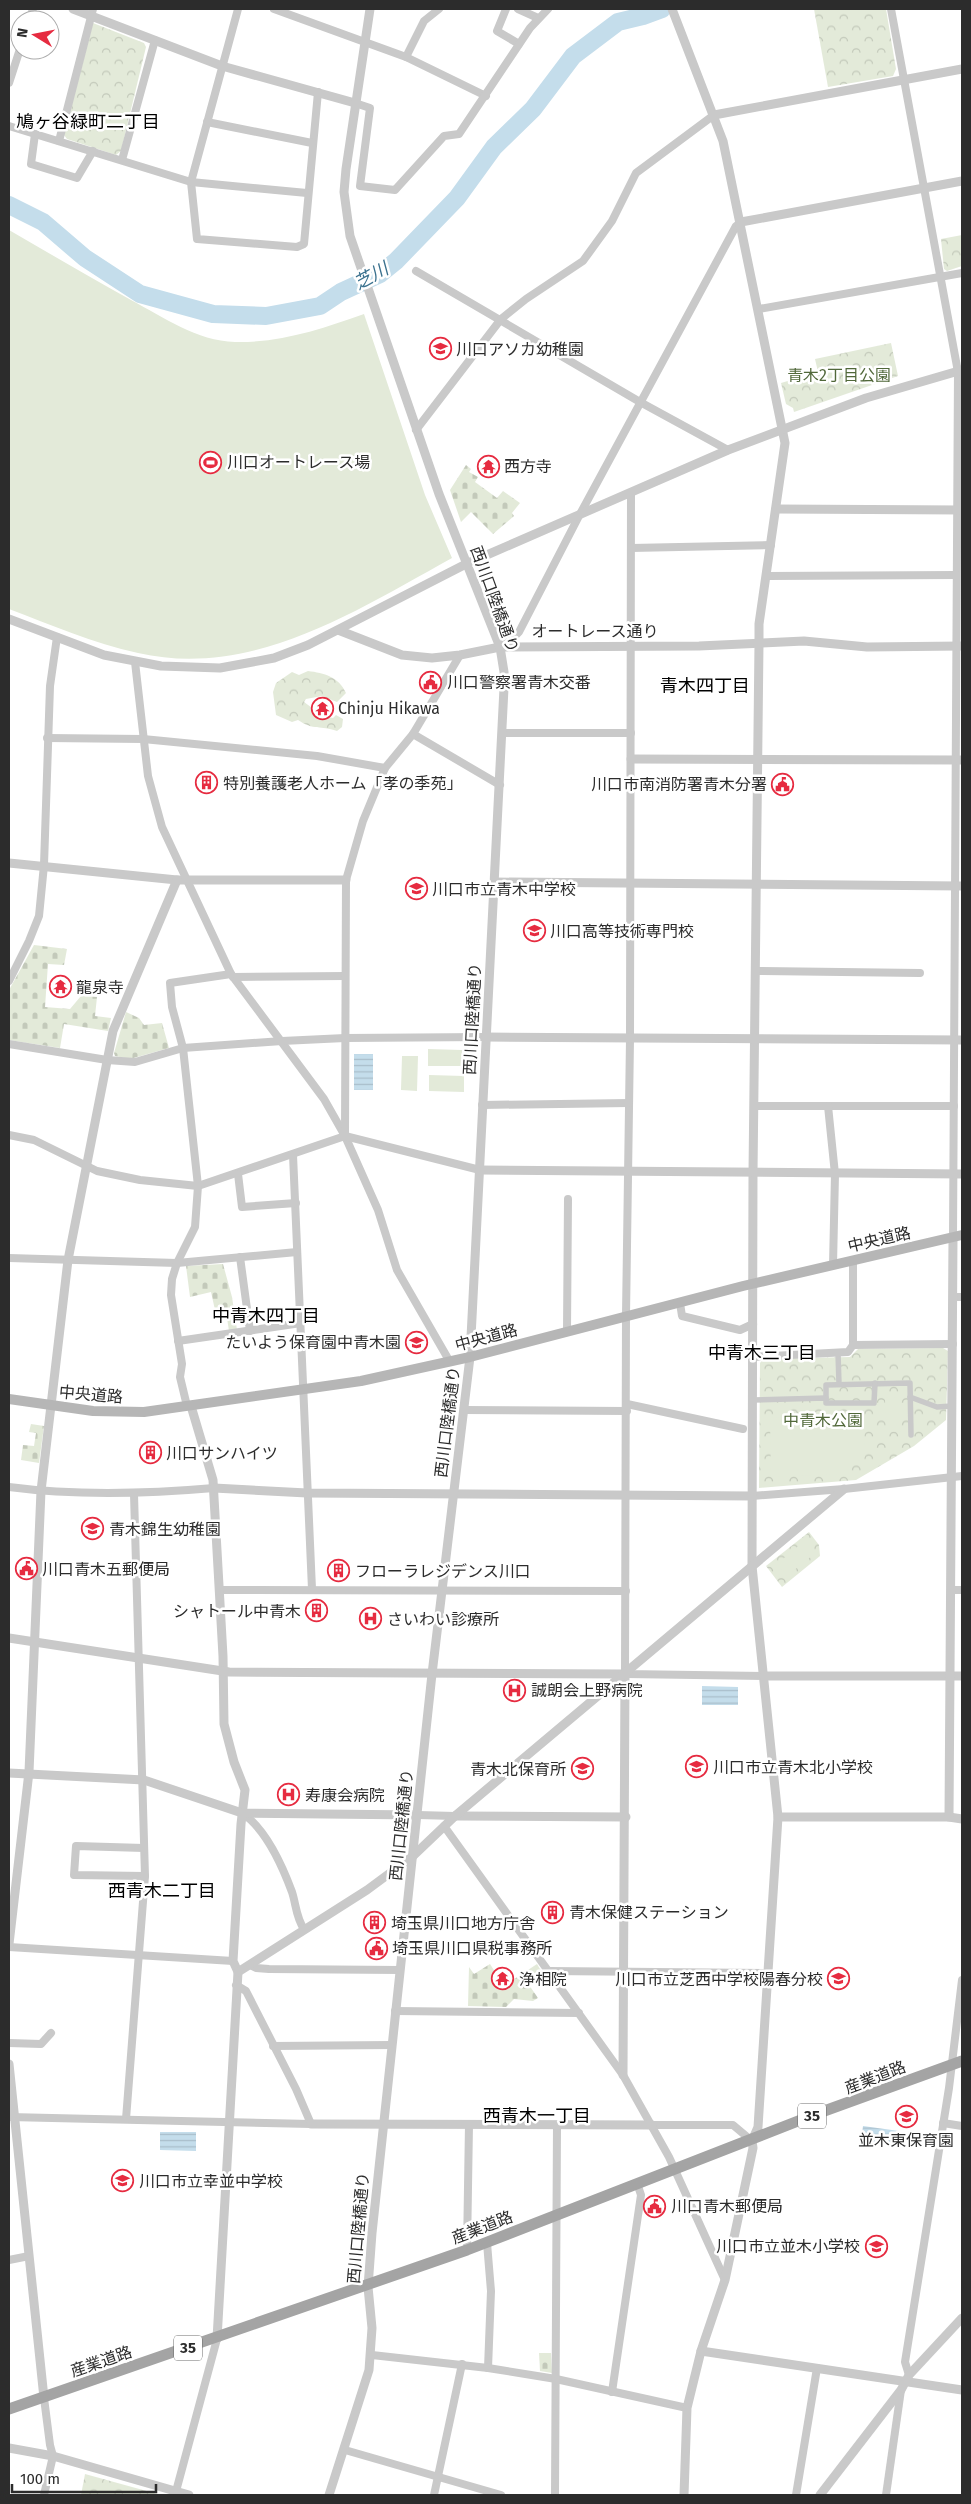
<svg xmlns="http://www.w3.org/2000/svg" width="971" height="2504" font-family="'Fira Sans','Noto Sans JP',sans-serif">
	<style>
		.forest { fill: url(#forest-crowns) }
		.cemetery { fill: url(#cemetery-stones) }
		.pitch { fill: #e3ead9 }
		.water { fill: url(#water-rules) }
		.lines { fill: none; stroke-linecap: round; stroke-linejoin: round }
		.river { stroke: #c4ddeb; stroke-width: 18 }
		.pedestrian { stroke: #c9c9c9; stroke-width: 5.5 }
		.minor { stroke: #c9c9c9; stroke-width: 8 }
		.tertiary { stroke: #c9c9c9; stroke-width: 9 }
		.secondary { stroke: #b6b6b6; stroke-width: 10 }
		.primary { stroke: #a4a4a4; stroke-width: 11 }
		.labels { text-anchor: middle; stroke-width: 5; stroke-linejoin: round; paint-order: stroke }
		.shield { fill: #fff; stroke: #6b6b6b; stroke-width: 1 }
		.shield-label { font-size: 15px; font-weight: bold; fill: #2c2c2c }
		.poi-label { font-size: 16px; fill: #2c2c2c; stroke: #fff; text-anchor: start }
		.park-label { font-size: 16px; fill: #51683a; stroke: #fff }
		.street-label { font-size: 16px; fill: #2c2c2c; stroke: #fff }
		.neighbourhood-label { font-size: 18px; fill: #000; stroke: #fff }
		.water-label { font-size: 18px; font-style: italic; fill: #3a718e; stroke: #fff }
	</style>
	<defs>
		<pattern id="forest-crowns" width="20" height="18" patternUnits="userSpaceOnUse" patternTransform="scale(1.25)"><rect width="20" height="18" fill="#e3ead9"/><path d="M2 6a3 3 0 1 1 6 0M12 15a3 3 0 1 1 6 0" fill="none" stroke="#c3c9ba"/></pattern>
		<pattern id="cemetery-stones" width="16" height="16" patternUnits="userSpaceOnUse" patternTransform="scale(1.25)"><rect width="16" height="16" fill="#e3ead9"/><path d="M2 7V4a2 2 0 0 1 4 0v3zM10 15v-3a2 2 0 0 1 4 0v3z" fill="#c3c9ba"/></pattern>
		<pattern id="water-rules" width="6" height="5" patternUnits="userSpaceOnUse" patternTransform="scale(1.25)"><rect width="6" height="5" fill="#c4ddeb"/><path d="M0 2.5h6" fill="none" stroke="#a9beca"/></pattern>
	</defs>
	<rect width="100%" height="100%" fill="#fff"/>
	<g class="forest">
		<polygon points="814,9 886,9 896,69 893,76 828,87"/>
		<polygon points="93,23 144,43 146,47 121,151 116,155 67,139 64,135"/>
		<polygon points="962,235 962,266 947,271 944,269 941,239"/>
		<polygon points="891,343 898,376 794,412 793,408 786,404 781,383 818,372 815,359"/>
		<path d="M308,671C324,673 339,677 346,693L337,702L322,696L306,699L304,702L323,716L333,718L336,715L343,719L342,727L337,731C320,725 314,731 298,720L292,722L276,715L273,692L276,683L292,672L299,675Z"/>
		<polygon points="943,1348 948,1351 946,1420 914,1446 856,1480 759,1488 760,1363 763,1359 850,1357 858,1349"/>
		<polygon points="809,1532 819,1545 820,1556 782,1587 766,1566"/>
		<polygon points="85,2474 161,2495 81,2495"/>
	</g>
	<g class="cemetery">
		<polygon points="466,465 471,469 469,472 478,477 475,482 497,498 503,491 520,503 512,513 514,516 493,534 471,512 461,522 450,490"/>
		<polygon points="34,945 67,949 64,965 48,964 45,1007 70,1009 81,996 97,997 95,1016 111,1018 108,1031 64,1024 60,1048 9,1040 9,990"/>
		<polygon points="126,1012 139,1018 144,1025 162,1023 169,1048 130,1059 115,1056 114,1053"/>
		<polygon points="223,1264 232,1297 237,1330 229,1331 227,1318 217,1319 211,1292 190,1297 186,1266"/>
		<polygon points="31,1424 44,1426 39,1463 21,1460 23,1445 34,1446 36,1433 29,1432"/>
		<polygon points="490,1964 504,1986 537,1964 543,1974 529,1985 538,1998 533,2001 514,1999 506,2007 468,2006 469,1967 474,1974"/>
		<polygon points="539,2353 551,2353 552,2373 540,2371"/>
	</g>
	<g class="pitch">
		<path d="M9,230C49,253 89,277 131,300C163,317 197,341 235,342C280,343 322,329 364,314L425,495L452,558C356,611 252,679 138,653C93,643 51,625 9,609Z"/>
		<polygon points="428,1049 462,1050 462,1066 428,1066"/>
		<polygon points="402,1056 418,1056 417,1091 401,1090"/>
		<polygon points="429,1075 464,1076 464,1092 429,1091"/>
		<polygon points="901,1397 901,1431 886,1432 885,1398"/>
		<polygon points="864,1416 865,1457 838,1474 771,1477 770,1418"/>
		<polygon points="803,1542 813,1555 787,1576 777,1564"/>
	</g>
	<g class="water">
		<rect x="354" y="1054" width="19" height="36"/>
		<polygon points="702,1686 738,1687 738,1705 702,1705"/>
		<polygon points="863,2126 899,2131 896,2147 861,2141"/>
		<polygon points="160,2132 196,2132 196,2151 160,2150"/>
	</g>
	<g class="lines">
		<polyline class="river" points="9,205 43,222 85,258 140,294 213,314 266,316 320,306 341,292 380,274 396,261 457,198 494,147 533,109 573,56 618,22 643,16 662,9"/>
		<g class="pedestrian">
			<polyline points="838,1353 839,1384"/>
			<polyline points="910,1397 937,1407 952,1406"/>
			<polyline points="826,1398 826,1385 910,1383 911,1435"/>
			<polyline points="752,1400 826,1398 826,1403 874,1403 875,1383"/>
		</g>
		<g class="minor">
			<polyline points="238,9 191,182 197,239 297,247 304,244 318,92"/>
			<polyline points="274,9 406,57 486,96"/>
			<polyline points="506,9 497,31 519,44"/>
			<polyline points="518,9 538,18"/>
			<polyline points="891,9 958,372 953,1238"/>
			<polyline points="29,20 33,9"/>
			<polyline points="406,57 424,21 439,9"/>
			<polyline points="9,83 20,49"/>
			<polyline points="355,103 370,108 360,186 395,190 444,136 459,134 530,28 548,9"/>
			<polyline points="207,122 312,143"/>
			<polyline points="9,126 191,182 307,193"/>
			<polyline points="35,134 31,164 77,178 93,151"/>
			<polyline points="59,141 93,9"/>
			<polyline points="122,160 155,40"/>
			<polyline points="416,271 640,402 728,450"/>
			<polyline points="759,309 962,273"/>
			<polyline points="416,430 501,319 526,299 583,261 612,221 636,173 714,115"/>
			<polyline points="631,493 630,1039 626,1315 625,1674 764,1676"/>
			<polyline points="631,548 771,545"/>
			<polyline points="767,576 956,575"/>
			<polyline points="500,647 511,640 519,632 579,516 736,226 741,222"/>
			<polyline points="135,662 148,776 162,827 231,974 324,1099 345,1136 378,1210 397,1270 450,1362"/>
			<polyline points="502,733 631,733"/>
			<polyline points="413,734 500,785"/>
			<polyline points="47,738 143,739 317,756 385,768"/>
			<polyline points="755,971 920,973"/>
			<polyline points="233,977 345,976"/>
			<polyline points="9,981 29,941 39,916 44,865 50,686 57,637"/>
			<polyline points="9,1044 107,1060 135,1062 183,1048 282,1041 345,1038 486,1037"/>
			<polyline points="482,1105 629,1103"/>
			<polyline points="754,1106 954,1106"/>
			<polyline points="828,1106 835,1174 833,1265"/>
			<polyline points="345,1134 346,880 363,821 385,768 413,734 460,655"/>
			<polyline points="9,1135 34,1140 97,1171 140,1180 198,1186 345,1136 480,1170"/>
			<polyline points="293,1155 312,1589"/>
			<polyline points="238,1174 242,1207 296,1203"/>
			<polyline points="240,1257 250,1331"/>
			<polyline points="9,1258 177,1263 297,1252"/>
			<polyline points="953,1297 962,1297"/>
			<polyline points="680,1303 682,1316 740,1330 753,1324"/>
			<polyline points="567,1331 568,1199"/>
			<polyline points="178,1341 301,1323"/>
			<polyline points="853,1345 853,1260"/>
			<polyline points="752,1357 848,1352 853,1345 953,1344"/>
			<polyline points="627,1404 743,1429"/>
			<polyline points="187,1406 180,1377 182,1364 171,1295 172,1279 177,1263 195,1227 198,1186 183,1048 172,1007 170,983 231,974"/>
			<polyline points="464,1410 627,1411"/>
			<path d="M9,1487C77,1496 145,1494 214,1488"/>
			<polyline points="752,1496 844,1489 962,1476"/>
			<polyline points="219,1590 626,1591"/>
			<polyline points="951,1590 962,1590"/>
			<path d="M242,1813C266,1829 282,1865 292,1892C296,1904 296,1918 304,1929"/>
			<polyline points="418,1815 455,1816"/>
			<polyline points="444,1826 623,2075 669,2157 725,2280"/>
			<polyline points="144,1848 76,1846 74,1875 145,1876"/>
			<polyline points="9,1947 233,1961"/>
			<polyline points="250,1965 256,1968 269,1969 400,1970"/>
			<polyline points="549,1971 768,1973"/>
			<polyline points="395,2011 579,2013"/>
			<polyline points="9,2043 41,2044 51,2033"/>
			<polyline points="273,2046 391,2045"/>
			<polyline points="9,2117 311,2124 296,2089 246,1991 236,1985"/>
			<polyline points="126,2119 145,1876 134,1494"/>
			<polyline points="943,2123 962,2126"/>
			<polyline points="652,2125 733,2125 752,2141"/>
			<polyline points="487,2243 491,2291 488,2368"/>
			<polyline points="467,2250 469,2124"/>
			<polyline points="9,2260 29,2256"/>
			<polyline points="372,2355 488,2368 556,2379 687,2408"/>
			<polyline points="909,2375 905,2362 949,2088 962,1980"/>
			<polyline points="612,2392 641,2195 637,2183"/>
			<polyline points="345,2450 501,2495"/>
			<polyline points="44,2495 53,2456 50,2445 44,2398"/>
			<polyline points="175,2495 217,2339"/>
			<polyline points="434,2495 462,2364"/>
			<polyline points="555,2495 557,2125"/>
			<polyline points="796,2495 817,2368"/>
			<polyline points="886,2495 901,2390"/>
		</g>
		<g class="tertiary">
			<polyline points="73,9 222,66 355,103"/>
			<polyline points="672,9 723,141 785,443 759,624 759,643 753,1173 752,1566 778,1817 758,2127 752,2141 753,2148 725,2280 701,2351 687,2408 684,2495"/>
			<polyline points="714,115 962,69"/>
			<polyline points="741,222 962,181"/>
			<polyline points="959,389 962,391"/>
			<polyline points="776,509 962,510"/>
			<polyline points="9,619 104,655 161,666 220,668 274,658 308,645 466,564 728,450 866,398 962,370"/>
			<polyline points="338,630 402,655 432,658 460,655 500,647 699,646 804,641 867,647 962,646"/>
			<polyline points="631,759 962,760"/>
			<polyline points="9,863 177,880 346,880"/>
			<polyline points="494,882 962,886"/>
			<polyline points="486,1037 962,1040"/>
			<polyline points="480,1170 962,1174"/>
			<polyline points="191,1406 213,1480 223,1656 224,1724 234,1762 245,1790 241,1824 233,1961 238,1972 217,2339"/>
			<polyline points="214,1488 307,1493 752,1496"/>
			<polyline points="9,1638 229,1672 625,1674 623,2075"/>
			<polyline points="764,1676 962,1676"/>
			<polyline points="9,1773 144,1780 242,1813 418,1815"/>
			<polyline points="455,1816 626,1817"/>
			<polyline points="778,1817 949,1817 962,1819"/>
			<polyline points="949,1817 953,1238"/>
			<polyline points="9,1944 29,1772 41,1491 68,1260 113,1031 177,880"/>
			<polyline points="238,1972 367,1890 413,1856 455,1816 844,1489"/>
			<polyline points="9,2064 44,2398"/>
			<polyline points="311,2124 652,2125"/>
			<polyline points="701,2351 962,2390"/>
			<polyline points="9,2448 53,2456 189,2495"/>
			<polyline points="329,2495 369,2370 372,2328 368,2287 372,2233 432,1674 470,1357 504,688 504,672 500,647 439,494 350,236 344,192 346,169 370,9"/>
			<polyline points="820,2495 901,2390 909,2375 962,2318"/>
		</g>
		<polyline class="secondary" points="9,1399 93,1411 144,1412 361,1381 470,1357 743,1286 962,1235"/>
		<polyline class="primary" points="9,2409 467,2250 816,2114 962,2061"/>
	</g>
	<defs>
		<symbol id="school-ring" viewBox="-11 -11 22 22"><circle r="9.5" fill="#fff" stroke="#e62b40" stroke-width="1.5"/><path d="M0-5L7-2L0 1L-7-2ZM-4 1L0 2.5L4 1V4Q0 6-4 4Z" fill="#e62b40"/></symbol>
		<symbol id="stadium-ring" viewBox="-11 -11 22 22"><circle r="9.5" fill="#fff" stroke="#e62b40" stroke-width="1.5"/><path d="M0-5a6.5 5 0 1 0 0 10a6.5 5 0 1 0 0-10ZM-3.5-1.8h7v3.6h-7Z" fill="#e62b40"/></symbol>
		<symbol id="temple-ring" viewBox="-11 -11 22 22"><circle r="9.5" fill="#fff" stroke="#e62b40" stroke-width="1.5"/><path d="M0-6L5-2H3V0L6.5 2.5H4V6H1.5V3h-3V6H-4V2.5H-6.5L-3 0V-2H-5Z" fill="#e62b40"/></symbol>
		<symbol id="civic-ring" viewBox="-11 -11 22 22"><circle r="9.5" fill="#fff" stroke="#e62b40" stroke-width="1.5"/><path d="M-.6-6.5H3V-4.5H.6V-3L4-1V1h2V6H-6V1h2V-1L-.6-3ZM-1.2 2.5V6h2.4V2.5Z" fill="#e62b40"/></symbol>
		<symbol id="building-ring" viewBox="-11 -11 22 22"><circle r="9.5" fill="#fff" stroke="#e62b40" stroke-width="1.5"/><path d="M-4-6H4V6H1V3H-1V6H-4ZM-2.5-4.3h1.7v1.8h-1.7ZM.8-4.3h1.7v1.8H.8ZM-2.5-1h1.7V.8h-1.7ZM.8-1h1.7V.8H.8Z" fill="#e62b40"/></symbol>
		<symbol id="university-ring" viewBox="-11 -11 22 22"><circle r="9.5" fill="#fff" stroke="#e62b40" stroke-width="1.5"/><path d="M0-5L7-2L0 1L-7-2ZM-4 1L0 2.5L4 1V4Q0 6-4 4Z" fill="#e62b40"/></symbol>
		<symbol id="hospital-ring" viewBox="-11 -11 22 22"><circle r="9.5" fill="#fff" stroke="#e62b40" stroke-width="1.5"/><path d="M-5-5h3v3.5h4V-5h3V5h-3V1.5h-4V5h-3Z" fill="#e62b40"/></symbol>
	</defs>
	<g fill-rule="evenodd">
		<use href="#school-ring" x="428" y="336" width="25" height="25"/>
		<use href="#stadium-ring" x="198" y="450" width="25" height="25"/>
		<use href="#temple-ring" x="476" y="454" width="25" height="25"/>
		<use href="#civic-ring" x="418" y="670" width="25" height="25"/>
		<use href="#temple-ring" x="310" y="696" width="25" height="25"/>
		<use href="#building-ring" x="194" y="770" width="25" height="25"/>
		<use href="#civic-ring" x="770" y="772" width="25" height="25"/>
		<use href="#school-ring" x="404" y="876" width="25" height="25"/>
		<use href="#university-ring" x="522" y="918" width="25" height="25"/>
		<use href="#temple-ring" x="48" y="974" width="25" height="25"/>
		<use href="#school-ring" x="404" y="1330" width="25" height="25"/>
		<use href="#building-ring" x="138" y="1440" width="25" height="25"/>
		<use href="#school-ring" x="80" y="1516" width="25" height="25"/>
		<use href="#civic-ring" x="14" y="1556" width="25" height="25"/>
		<use href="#building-ring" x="326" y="1558" width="25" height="25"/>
		<use href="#building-ring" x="304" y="1598" width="25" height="25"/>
		<use href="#hospital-ring" x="358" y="1606" width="25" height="25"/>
		<use href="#hospital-ring" x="502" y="1678" width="25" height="25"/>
		<use href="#school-ring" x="684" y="1754" width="25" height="25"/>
		<use href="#school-ring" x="570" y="1756" width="25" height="25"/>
		<use href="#hospital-ring" x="276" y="1782" width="25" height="25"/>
		<use href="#building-ring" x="540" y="1900" width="25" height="25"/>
		<use href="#building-ring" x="362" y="1910" width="25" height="25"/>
		<use href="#civic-ring" x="364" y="1936" width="25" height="25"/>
		<use href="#temple-ring" x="490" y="1966" width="25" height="25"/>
		<use href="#school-ring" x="826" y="1966" width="25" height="25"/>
		<use href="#school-ring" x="894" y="2104" width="25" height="25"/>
		<use href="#school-ring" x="110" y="2168" width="25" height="25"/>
		<use href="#civic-ring" x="642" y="2194" width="25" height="25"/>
		<use href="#school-ring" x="864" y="2234" width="25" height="25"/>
	</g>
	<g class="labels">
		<g class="shield">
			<rect x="798" y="2103.5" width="28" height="25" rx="4"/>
			<rect x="174" y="2335.5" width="28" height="25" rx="4"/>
		</g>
		<g class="shield-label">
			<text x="812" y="2121">35</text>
			<text x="188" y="2353">35</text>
		</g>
		<g class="poi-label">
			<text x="456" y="355">川口アソカ幼稚園</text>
			<text x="227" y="468">川口オートレース場</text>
			<text x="504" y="472">西方寺</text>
			<text x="447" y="688">川口警察署青木交番</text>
			<text x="338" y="714">Chinju Hikawa</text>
			<text x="223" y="789">特別養護老人ホーム「孝の季苑」</text>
			<text x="767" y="790" text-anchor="end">川口市南消防署青木分署</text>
			<text x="432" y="895">川口市立青木中学校</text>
			<text x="550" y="937">川口高等技術専門校</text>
			<text x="76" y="993">龍泉寺</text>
			<text x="401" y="1348" text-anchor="end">たいよう保育園中青木園</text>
			<text x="166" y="1459">川口サンハイツ</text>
			<text x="109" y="1535">青木錦生幼稚園</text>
			<text x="42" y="1575">川口青木五郵便局</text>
			<text x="355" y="1577">フローラレジデンス川口</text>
			<text x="301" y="1617" text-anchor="end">シャトール中青木</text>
			<text x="387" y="1625">さいわい診療所</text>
			<text x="531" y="1696">誠朗会上野病院</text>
			<text x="713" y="1773">川口市立青木北小学校</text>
			<text x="566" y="1775" text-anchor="end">青木北保育所</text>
			<text x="305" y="1801">寿康会病院</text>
			<text x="569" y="1918">青木保健ステーション</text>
			<text x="391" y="1929">埼玉県川口地方庁舎</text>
			<text x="392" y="1954">埼玉県川口県税事務所</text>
			<text x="519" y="1985">浄相院</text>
			<text x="823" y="1985" text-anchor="end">川口市立芝西中学校陽春分校</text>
			<text x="906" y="2146" text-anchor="middle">並木東保育園</text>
			<text x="139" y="2187">川口市立幸並中学校</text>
			<text x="671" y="2212">川口青木郵便局</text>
			<text x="860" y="2252" text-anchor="end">川口市立並木小学校</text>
		</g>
		<g class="park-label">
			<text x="839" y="381">青木2丁目公園</text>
			<text x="823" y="1426">中青木公園</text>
		</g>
		<g class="street-label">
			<text transform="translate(495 599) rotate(70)" y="6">西川口陸橋通り</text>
			<text x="595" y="637">オートレース通り</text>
			<text transform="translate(472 1019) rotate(-87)" y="6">西川口陸橋通り</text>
			<text transform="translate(879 1239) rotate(-13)" y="6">中央道路</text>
			<text transform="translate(486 1337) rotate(-15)" y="6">中央道路</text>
			<text transform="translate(91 1394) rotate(5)" y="6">中央道路</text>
			<text transform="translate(447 1422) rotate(-83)" y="6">西川口陸橋通り</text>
			<text transform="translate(401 1825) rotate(-84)" y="6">西川口陸橋通り</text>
			<text transform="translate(875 2077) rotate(-21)" y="6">産業道路</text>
			<text transform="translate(482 2227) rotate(-21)" y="6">産業道路</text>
			<text transform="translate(358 2228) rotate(-85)" y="6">西川口陸橋通り</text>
			<text transform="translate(101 2361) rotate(-19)" y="6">産業道路</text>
		</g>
		<g class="neighbourhood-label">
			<text x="88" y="128">鳩ヶ谷緑町二丁目</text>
			<text x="705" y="692">青木四丁目</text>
			<text x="266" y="1322">中青木四丁目</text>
			<text x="762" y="1359">中青木三丁目</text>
			<text x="162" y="1897">西青木二丁目</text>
			<text x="537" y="2122">西青木一丁目</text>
		</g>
		<g class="water-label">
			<text transform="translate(371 276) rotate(-29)" y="6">芝川</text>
		</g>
	</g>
	<rect width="971" height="2504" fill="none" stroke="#2c2c2c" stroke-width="20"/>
	<g transform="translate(35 35) rotate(280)"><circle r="24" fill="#ffffff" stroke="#ababab"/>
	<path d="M0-4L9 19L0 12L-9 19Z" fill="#e62b40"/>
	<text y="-8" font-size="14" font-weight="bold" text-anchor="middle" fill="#2c2c2c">N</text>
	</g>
	<path d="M12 2484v8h144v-8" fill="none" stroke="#2c2c2c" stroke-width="2.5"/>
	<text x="20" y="2484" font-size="15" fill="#2c2c2c" stroke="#ffffff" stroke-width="4" paint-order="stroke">100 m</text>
</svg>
